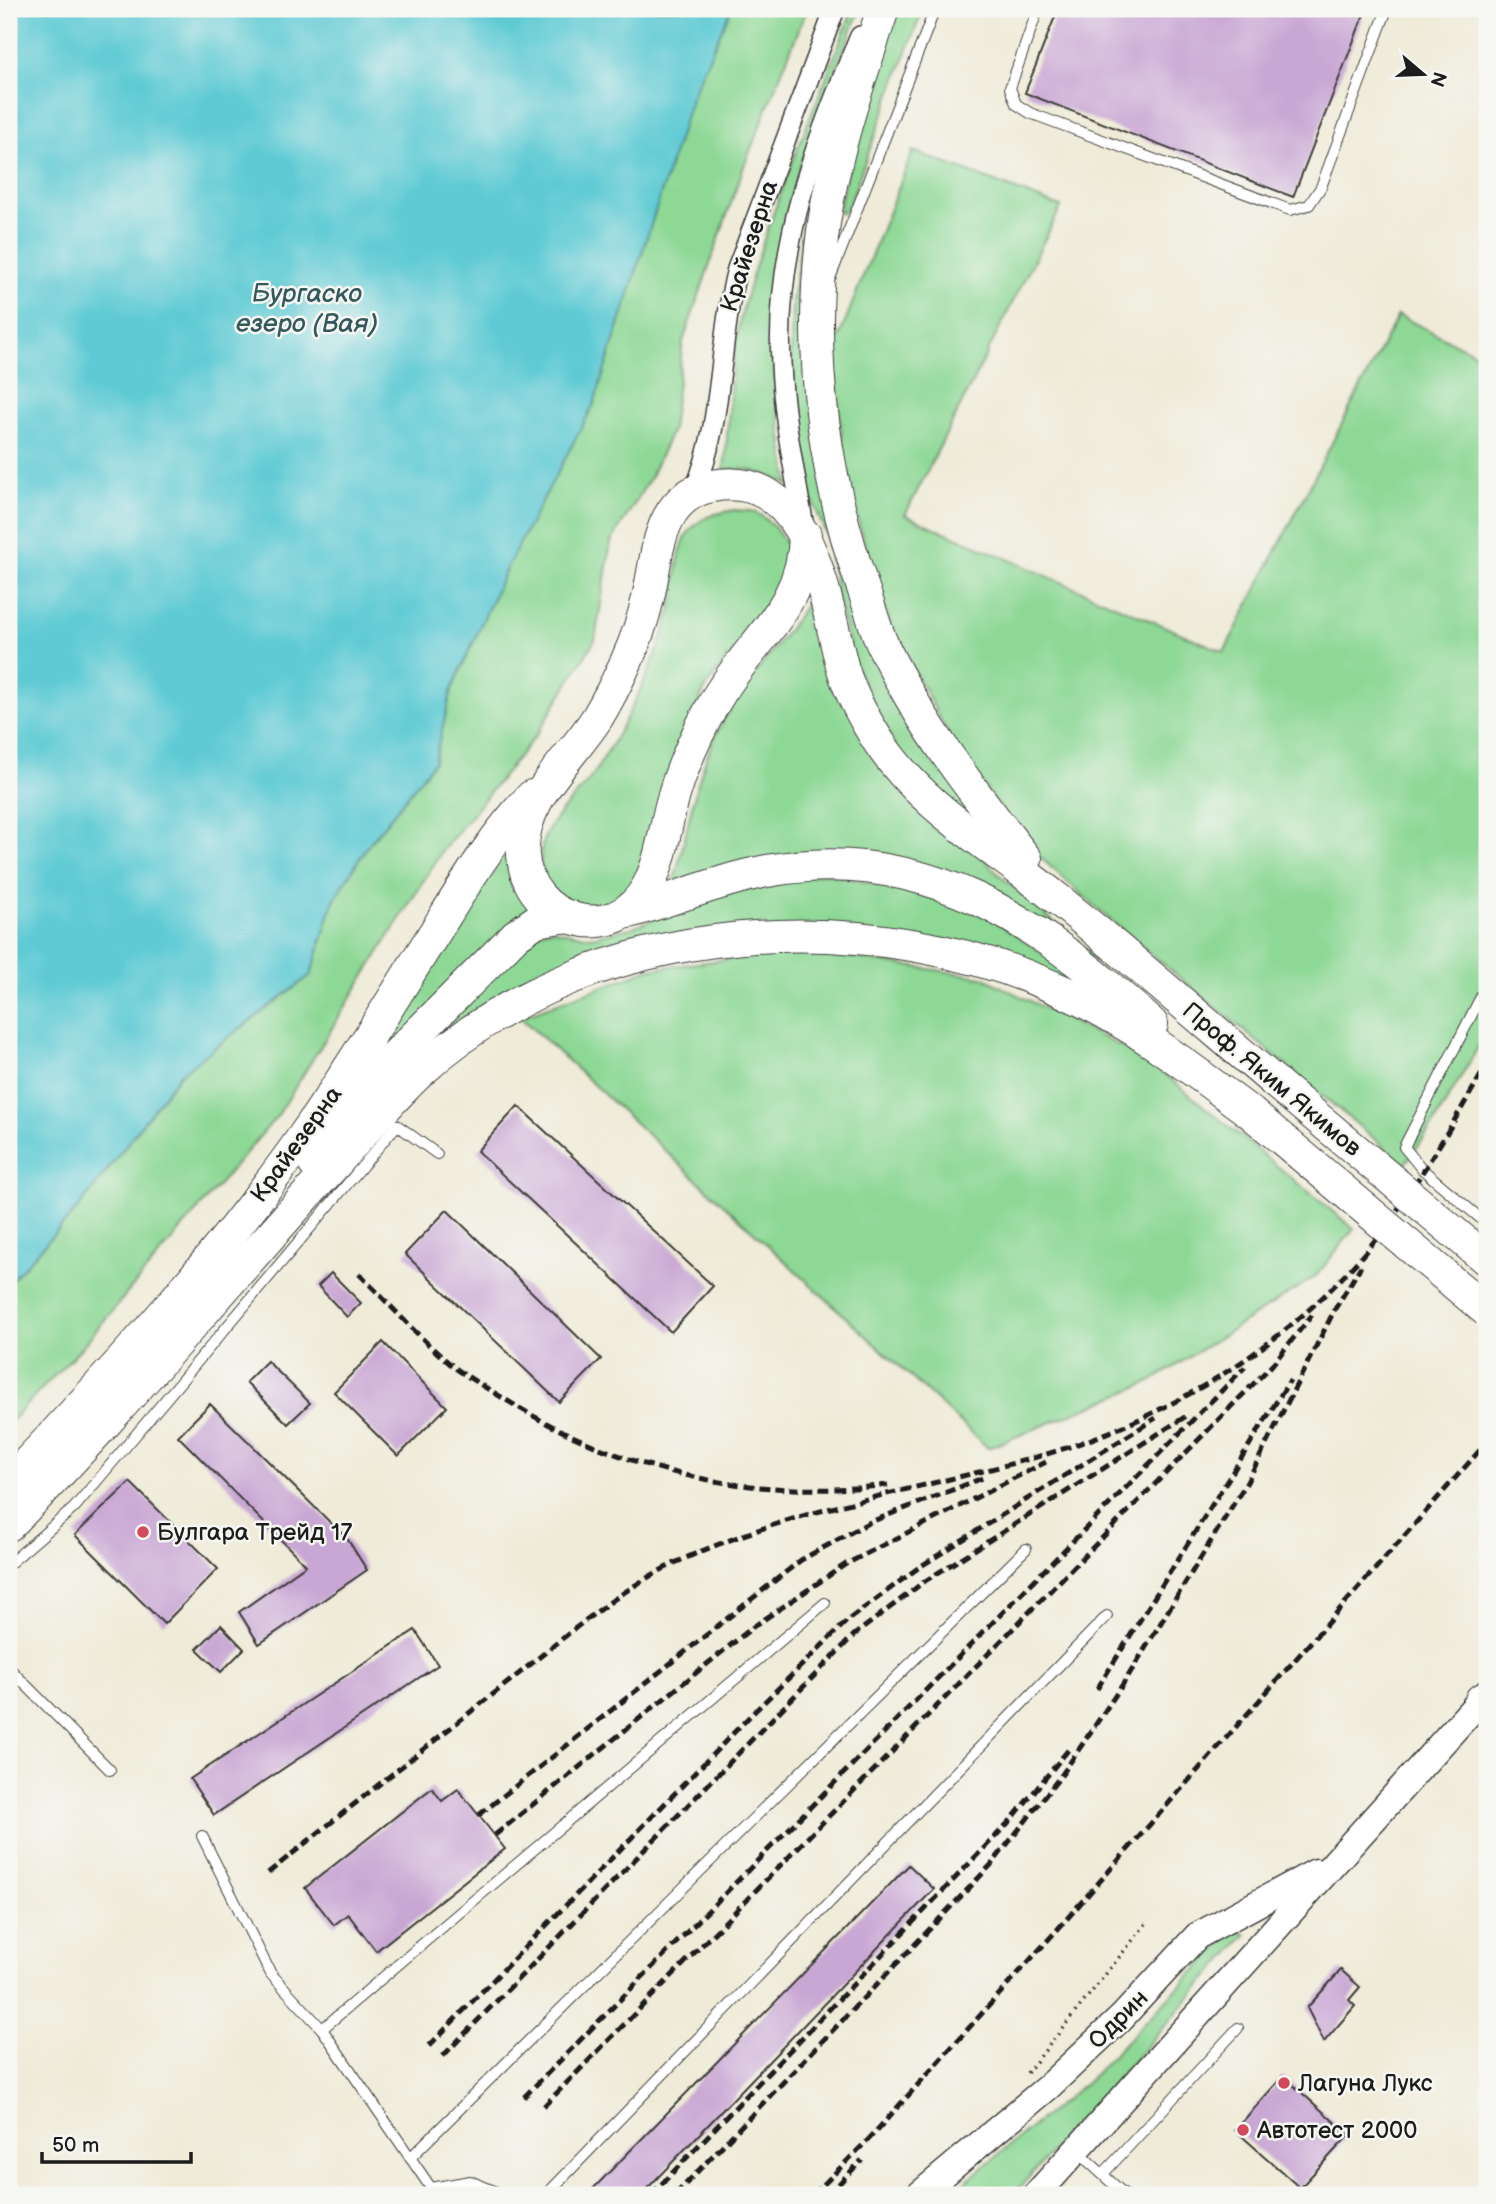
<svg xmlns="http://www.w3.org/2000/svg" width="1496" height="2204" font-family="'Balsamiq Sans',sans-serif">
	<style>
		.green { fill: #8dd895; stroke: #547a58; stroke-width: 2 }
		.water { fill: #5ecad4; stroke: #3d7378; stroke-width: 2 }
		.building { fill: #c9a7d4 }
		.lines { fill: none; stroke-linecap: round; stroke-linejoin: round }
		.service-casing { stroke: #3c3b38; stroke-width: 12 }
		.minor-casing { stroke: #3c3b38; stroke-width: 22 }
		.secondary-casing { stroke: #3c3b38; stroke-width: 29 }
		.trunk-casing { stroke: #3c3b38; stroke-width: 34 }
		.path { stroke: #3c3b38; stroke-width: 3.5; stroke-dasharray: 2 5; stroke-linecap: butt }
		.service { stroke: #fff; stroke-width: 10 }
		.minor { stroke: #fff; stroke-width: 19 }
		.secondary { stroke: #fff; stroke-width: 26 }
		.trunk { stroke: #fff; stroke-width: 32 }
		.rail { stroke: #1c1c1c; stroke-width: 5; stroke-dasharray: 10 5; stroke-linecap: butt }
		.trunk-bridge-casing { stroke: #3c3b38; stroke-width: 34; stroke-linecap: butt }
		.trunk-bridge { stroke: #fff; stroke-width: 32 }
		.poi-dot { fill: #d1495b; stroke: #f6f6f2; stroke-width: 2.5 }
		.labels { text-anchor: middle; stroke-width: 5; stroke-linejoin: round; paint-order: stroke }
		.street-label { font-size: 24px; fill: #1c1c1c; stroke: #f6f6f2 }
		.poi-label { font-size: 24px; fill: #1c1c1c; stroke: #f6f6f2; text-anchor: start }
		.water-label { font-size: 26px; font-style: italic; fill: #33595c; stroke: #f6f6f2 }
	</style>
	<rect width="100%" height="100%" fill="#f6f6f2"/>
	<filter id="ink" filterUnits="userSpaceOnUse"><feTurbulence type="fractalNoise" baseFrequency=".0143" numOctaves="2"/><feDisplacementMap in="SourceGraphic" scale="14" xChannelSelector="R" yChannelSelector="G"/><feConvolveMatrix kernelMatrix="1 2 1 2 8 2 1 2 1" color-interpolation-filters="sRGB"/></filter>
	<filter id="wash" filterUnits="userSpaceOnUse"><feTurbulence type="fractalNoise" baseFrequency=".00686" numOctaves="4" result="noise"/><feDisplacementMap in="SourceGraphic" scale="28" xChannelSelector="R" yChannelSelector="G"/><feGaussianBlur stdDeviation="1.57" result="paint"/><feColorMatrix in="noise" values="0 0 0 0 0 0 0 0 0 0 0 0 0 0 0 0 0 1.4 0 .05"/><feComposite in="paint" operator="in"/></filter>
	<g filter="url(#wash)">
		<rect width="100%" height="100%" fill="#efebd8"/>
		<g class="green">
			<polygon points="731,9 807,9 744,166 683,341 672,430 650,478 611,542 595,640 537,734 442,851 278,1115 79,1350 9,1423 9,1283 79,1207 180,1074 311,975 333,902 366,848 434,762 452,689 505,571 693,93"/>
			<path d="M853,9H860C824,103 779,197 773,299C769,362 780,423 789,485C767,473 749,468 724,469C730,419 729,369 740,320C766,217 815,109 853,9Z"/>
			<polygon points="897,9 923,9 847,209 841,214 839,208 859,121"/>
			<polygon points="824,149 841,540 968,803 967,811 960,812 899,754 854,664 836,592 827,536 809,492 802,460 791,357 792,303 804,220"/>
			<polygon points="913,151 1061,207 905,515 1224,652 1398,315 1487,359 1487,1032 1433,1125 1405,1164 1110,920 1032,850 955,747 891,627 847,486 833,352"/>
			<path d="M735,510C741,511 750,510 756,513C772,520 791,545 791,564C790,599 717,660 700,699C679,749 662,860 626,896C613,910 588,909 571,903C559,899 547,886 543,874C531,829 569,808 592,776C610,750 625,721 639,693C652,664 665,635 672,604C677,583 676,549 689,532C701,516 717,513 735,510Z"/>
			<path d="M813,592L841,698L997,873L1103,964L893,859L671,891C687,840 692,786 715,737C740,683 784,644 813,592Z"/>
			<polygon points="514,842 536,911 352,1093 498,858"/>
			<polygon points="825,873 975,907 1076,976 1075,984 1015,964 677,938 406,1058 535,933 550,929 591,937 631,928 704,897"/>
			<polygon points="802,950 982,977 1146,1059 1354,1229 1316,1276 1150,1382 988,1448 520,1017 650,969"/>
			<polygon points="1236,1928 1246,1935 1013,2195 949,2195 1088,2081"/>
		</g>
		<polygon class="water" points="9,9 731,9 693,93 594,404 505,571 452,689 434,762 366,848 333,902 311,975 180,1074 79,1207 9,1283"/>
		<g id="blocks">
			<g class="building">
				<polygon points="1058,9 1366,9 1293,197 1025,93"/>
				<polygon points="518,1106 713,1286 671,1332 477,1151"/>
				<polygon points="447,1210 601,1359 559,1402 405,1254"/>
				<polygon points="331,1273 361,1303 347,1317 318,1286"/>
				<polygon points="383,1342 447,1407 398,1456 334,1392"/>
				<polygon points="267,1361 310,1403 288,1424 246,1382"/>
				<polygon points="210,1404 348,1540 367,1570 259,1644 239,1612 306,1565 178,1436"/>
				<polygon points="130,1482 218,1569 164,1624 75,1535"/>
				<polygon points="221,1625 244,1649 221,1672 197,1649"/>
				<polygon points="415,1630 438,1665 214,1815 190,1779"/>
				<polygon points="432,1788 442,1801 458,1789 505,1849 376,1951 348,1914 334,1925 305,1888"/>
				<polygon points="909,1865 934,1889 641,2195 587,2195"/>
				<polygon points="1341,1970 1360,1987 1349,2000 1355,2006 1324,2042 1307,2008"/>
				<polygon points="1283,2076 1349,2135 1300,2188 1235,2130"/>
			</g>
		</g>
	</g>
	<g filter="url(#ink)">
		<use href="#blocks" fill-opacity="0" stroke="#3c3b38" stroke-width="2"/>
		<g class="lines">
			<defs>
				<g id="service">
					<polyline points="1038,9 1010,88 1016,104 1030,113 1290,210 1309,205 1321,187 1387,9"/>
					<polyline points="831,276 935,9"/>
					<polyline points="1487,985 1404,1147 1422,1169 1487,1224"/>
					<polyline points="9,1564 74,1508 397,1125 437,1154"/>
					<polyline points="9,1668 110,1770"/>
					<polyline points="202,1836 271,1974 322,2029 431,2188 427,2195"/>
					<polyline points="322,2029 825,1603"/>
					<polyline points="1076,2150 1125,2195"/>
					<polyline points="410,2158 1026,1549"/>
					<polyline points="1103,2174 1238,2028"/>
					<polyline points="431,2188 470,2181 504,2195"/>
					<polyline points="546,2195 1107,1616"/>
				</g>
				<g id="minor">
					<path d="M694,491C724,422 718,342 737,269L835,9"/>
					<path d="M804,527C795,473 783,418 781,363C775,247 815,141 860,36"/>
				</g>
				<g id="secondary">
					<polyline points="919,2195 1048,2087 1122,2017 1197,1936 1316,1872"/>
					<polyline points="1036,2195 1487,1693"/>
				</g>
				<g id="trunk">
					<path d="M883,9C860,79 835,149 824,223C807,347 822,471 863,588C870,608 875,629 884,648C921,725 973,792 1026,859"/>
					<path d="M805,535C804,610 748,642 714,703C696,735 680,770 671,806C664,833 661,861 648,886C615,949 527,921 523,855C519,801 571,759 597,718C608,700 618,680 627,660C636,640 643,620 648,598C658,556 657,496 712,486C812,468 824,601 843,669C850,693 862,715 875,736C916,804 994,848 1055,897C1130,957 1203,1021 1276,1083"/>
					<path d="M629,912C675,899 719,880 767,871C926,842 1041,924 1152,1024"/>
					<polyline points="314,1163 388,1063 516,935 536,921 568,916"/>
					<path d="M9,1482C117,1368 225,1251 314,1121C357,1059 396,993 437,929C466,882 494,835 532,796"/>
					<path d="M9,1525C120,1414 219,1290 326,1174C357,1140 386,1104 419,1073C589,914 877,898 1079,999C1142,1030 1195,1072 1251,1113"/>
					<polyline points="1481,1700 1487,1699"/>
				</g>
			</defs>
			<use href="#service" class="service-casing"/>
			<use href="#minor" class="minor-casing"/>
			<use href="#secondary" class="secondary-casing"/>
			<use href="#trunk" class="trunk-casing"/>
			<polyline class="path" points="1027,2073 1148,1921"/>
			<use href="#service" class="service"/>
			<use href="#minor" class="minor"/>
			<use href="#secondary" class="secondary"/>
			<use href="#trunk" class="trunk"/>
			<g class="rail">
				<path d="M359,1274C391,1305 422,1342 458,1370C472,1380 488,1389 503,1398C622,1473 748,1501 888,1485"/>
				<polyline points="1097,1689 1290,1380"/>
				<polyline points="479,1815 801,1560 868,1523 985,1477"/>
				<polyline points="495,1835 753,1627 846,1564 1046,1462"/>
				<path d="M268,1873C349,1808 430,1744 511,1680C564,1638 616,1591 677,1562C791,1509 913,1491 1033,1458C1166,1421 1298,1342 1382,1231C1420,1181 1455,1119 1487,1065"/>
				<polyline points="429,2046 748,1718 848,1620 918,1568 1156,1418"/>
				<polyline points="443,2056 854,1635 925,1581 1188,1415"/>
				<polyline points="524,2097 1245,1367"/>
				<polyline points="544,2106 1272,1365 1312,1315"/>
				<polyline points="651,2195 1011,1820 1069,1749"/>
				<polyline points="675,2195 991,1865 1063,1773 1127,1678 1247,1482 1335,1309 1361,1266"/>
				<polyline points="813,2195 869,2139 1057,1930 1487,1442"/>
				<polyline points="828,2195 862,2160"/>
			</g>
			<defs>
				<g id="trunk-bridge">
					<polyline points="1276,1083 1487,1260"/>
					<polyline points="1251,1113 1487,1311"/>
				</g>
			</defs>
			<use href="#trunk-bridge" class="trunk-bridge-casing"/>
			<use href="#trunk-bridge" class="trunk-bridge"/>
		</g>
	</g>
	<g class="poi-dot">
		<circle cx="143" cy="1532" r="7"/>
		<circle cx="1284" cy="2083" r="7"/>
		<circle cx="1243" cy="2130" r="7"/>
	</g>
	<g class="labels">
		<g class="street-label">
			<text transform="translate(749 246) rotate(-72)" y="8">Крайезерна</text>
			<text transform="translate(1272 1079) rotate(40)" y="8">Проф. Яким Якимов</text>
			<text transform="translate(296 1144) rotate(-54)" y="8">Крайезерна</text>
			<text transform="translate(1118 2019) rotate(-45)" y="8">Одрин</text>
		</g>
		<g class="poi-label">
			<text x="157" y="1540">Булгара Трейд 17</text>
			<text x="1298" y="2091">Лагуна Лукс</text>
			<text x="1257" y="2138">Автотест 2000</text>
		</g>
		<g class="water-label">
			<text x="307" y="302">Бургаско<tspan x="307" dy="30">езеро (Вая)</tspan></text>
		</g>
	</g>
	<rect width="1496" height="2204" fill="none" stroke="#f6f6f2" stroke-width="35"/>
	<g transform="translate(1423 74) rotate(109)" stroke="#f6f6f2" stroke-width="5" paint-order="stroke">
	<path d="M0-5L12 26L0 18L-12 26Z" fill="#1c1c1c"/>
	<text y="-10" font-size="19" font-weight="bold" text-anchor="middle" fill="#1c1c1c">N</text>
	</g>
	<path d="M42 2152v10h149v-10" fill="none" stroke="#1c1c1c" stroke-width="3.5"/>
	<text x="52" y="2152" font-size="21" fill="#1c1c1c" stroke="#f6f6f2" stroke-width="5" paint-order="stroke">50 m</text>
</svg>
